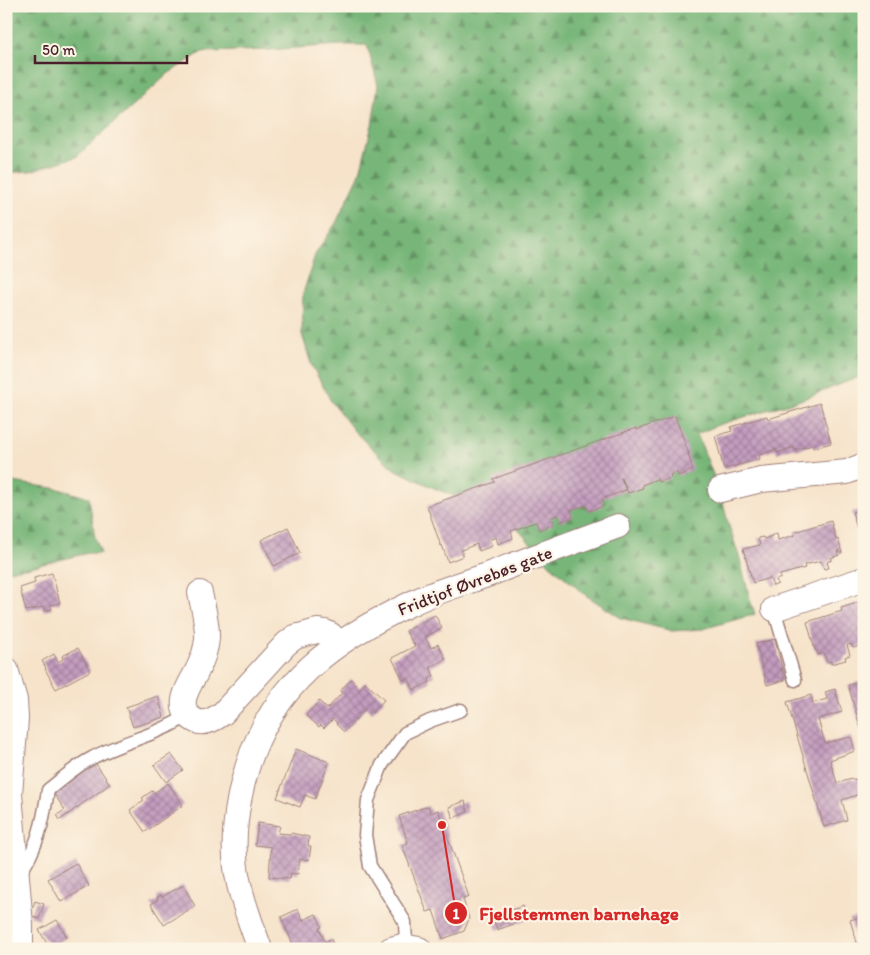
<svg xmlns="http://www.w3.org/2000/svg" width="870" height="955" font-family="Itim,sans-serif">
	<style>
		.forest { fill: url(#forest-firs); stroke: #606a52 }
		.building { fill: url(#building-cross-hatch) }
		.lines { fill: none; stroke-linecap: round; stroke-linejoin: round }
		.lane-casing { stroke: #a0817a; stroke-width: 15 }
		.street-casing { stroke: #a0817a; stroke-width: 26 }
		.lane { stroke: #fff; stroke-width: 12 }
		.street { stroke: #fff; stroke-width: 24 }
		.labels { text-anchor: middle; stroke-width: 4.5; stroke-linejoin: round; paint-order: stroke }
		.street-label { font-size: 18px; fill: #4a1f2b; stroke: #fcf5e5 }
		.leader { fill: none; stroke: #d62828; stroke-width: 2 }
		.callout-dot { fill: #d62828; stroke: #fcf5e5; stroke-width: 2 }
		.mark-label { font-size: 15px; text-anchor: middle; font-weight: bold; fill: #fff }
		.callout-label { font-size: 19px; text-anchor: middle; font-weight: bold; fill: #d62828; stroke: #fcf5e5; stroke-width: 4.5; stroke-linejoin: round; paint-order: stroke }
	</style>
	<defs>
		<pattern id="forest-firs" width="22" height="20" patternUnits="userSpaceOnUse" patternTransform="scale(1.25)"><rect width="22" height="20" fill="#77b678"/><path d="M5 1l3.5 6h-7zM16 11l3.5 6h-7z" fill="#649363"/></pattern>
		<pattern id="building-cross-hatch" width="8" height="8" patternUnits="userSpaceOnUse" patternTransform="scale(1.25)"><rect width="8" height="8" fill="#c39cbe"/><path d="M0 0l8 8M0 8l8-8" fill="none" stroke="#a07f9b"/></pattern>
	</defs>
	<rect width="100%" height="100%" fill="#fcf5e5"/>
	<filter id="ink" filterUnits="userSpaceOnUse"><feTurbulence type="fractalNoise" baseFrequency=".02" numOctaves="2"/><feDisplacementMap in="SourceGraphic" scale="10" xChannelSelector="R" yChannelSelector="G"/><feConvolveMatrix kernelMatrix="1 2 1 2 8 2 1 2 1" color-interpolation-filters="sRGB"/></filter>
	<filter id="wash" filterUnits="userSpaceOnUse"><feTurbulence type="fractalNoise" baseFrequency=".0096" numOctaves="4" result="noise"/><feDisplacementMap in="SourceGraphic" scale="20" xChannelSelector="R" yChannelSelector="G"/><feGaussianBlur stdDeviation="1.12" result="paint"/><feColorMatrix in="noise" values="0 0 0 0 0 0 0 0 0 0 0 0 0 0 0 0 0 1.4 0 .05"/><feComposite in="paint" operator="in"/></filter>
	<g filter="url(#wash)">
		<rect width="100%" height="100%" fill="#f6e3ca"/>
		<g class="forest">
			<polygon points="6,6 864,6 864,375 803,399 718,425 697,434 720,492 729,526 740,559 749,596 755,614 703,629 672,631 621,618 584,594 548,563 515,526 467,501 434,488 394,469 355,432 331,401 311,364 302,334 303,294 315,255 336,223 359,176 372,125 378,85 367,45 339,45 269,50 202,52 169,73 76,157 30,171 6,173"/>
			<polygon points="6,481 59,489 89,498 95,538 101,553 88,553 30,567 6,571"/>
		</g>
		<g id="blocks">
			<g class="building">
				<polygon points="820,403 831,443 814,448 812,445 795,450 794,447 777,453 776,449 759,455 760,459 724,469 715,436 732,431 731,427 767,416 768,419"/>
				<polygon points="675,416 689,454 688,454 693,470 678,476 677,472 670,475 671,478 658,482 657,479 642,485 643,488 628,493 622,478 621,478 626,490 602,499 604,506 589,511 586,505 571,510 573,517 560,522 558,515 551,517 554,524 539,530 536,522 511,531 513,538 498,544 496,537 489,540 492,546 479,551 477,544 461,550 463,556 448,562 442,545 441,546 427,506 495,482 493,479 636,428 636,430"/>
				<polygon points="864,508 864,545 862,545 852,512"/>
				<polygon points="831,521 836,540 838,539 842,553 840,553 839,550 838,550 839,555 831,558 832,560 827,562 829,568 824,569 821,561 804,565 805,568 780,575 781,578 776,580 778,584 773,586 770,578 753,583 743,549 760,545 758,538 763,537 764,539 772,536 772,535 777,533 778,540 795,535 794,532"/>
				<polygon points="288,527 300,553 274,566 261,540"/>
				<polygon points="52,573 60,603 50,605 52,609 44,611 43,607 26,611 20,588 35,583 34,578"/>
				<polygon points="860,602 864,615 864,645 853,648 851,644 847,645 850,655 845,657 846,660 831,664 831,661 827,662 824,653 818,655 816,650 815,650 807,622 842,611 841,608"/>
				<polygon points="435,615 442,628 425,637 431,648 438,644 446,659 430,667 434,676 429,679 430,682 414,690 408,678 403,680 392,658 415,646 414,643 413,644 406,631"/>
				<polygon points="775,639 785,680 767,685 756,644"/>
				<polygon points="78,648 90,671 56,689 45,669 46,668 42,661 54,654 58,662 63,659 62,656"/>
				<polygon points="351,679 360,688 365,682 384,700 372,713 367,707 344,732 336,724 337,723 333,719 324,728 321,725 319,727 306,715 319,701 327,709 342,693 340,691"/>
				<polygon points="864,681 864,736 863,736 848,685"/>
				<polygon points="835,689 842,712 818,719 825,743 851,737 855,751 830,760 837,783 852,779 853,780 862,777 864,785 864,792 857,794 857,795 842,800 847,820 824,827 787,702 811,695 813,703 827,699 825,692"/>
				<polygon points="158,696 164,717 133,727 126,707"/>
				<polygon points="296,749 329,762 315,799 305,795 300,807 277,798"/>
				<polygon points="171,754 183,770 166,782 154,765"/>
				<polygon points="94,761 110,784 60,820 57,815 65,810 52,791"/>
				<polygon points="168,783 183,805 145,832 130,810 144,800 142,798 152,791 154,793"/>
				<polygon points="465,801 468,812 453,818 449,807"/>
				<polygon points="428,806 431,813 438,810 469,897 463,899 469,919 464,931 443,939 433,910 427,912 402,845 408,843 399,816"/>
				<polygon points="258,823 280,826 278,833 290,834 291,833 309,837 308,846 311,846 309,860 300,859 298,874 291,873 290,879 269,877 271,847 255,845"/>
				<polygon points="76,863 89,886 61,902 48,879"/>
				<polygon points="183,885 195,906 164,925 151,904 158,900 157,897 161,895 162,897"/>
				<polygon points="35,901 44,904 39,919 30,916"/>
				<polygon points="523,906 528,919 497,930 493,917"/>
				<polygon points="298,909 303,920 316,914 322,927 319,928 325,942 331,939 335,949 295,949 281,917"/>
				<polygon points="864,916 864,949 859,949 850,920"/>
				<polygon points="57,920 67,937 49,947 39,930"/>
			</g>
		</g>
	</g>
	<g filter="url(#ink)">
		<use href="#blocks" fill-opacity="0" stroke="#a0817a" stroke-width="1"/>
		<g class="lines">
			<defs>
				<g id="lane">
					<polyline points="774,609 795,680"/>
					<path d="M19,874C23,869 26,864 29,858C41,834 44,815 48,790C62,779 76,766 92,758C123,741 159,735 188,715"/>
					<polyline points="406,946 405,922 370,866 365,835 368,800 382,765 405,733 430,721 461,710"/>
				</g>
				<g id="street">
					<polyline points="720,490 761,480 847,472 864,465"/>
					<path d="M200,593C203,608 208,624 207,639C206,651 201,663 196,673C188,687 174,708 194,720C204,726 215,719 223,713L286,644L295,637L317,631L325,632L331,635L337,645"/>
					<polyline points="774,609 864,579"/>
					<polyline points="6,669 15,700 16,719 10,794 21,925 21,949"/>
					<path d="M260,949C252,927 244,906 239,884C230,847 236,804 247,768C273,683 335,639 412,603C436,591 462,584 487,575C531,558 574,542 618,526"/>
					<polyline points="391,949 402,946 419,949"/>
				</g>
			</defs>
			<use href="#lane" class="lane-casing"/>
			<use href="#street" class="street-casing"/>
			<use href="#lane" class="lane"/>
			<use href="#street" class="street"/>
		</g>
	</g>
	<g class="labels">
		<g class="street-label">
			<text transform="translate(475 581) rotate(-21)" y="6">Fridtjof Øvrebøs gate</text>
		</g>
	</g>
	<path class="leader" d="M442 825L456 913"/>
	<g class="callout-dot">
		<circle cx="442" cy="825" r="5"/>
		<circle cx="456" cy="913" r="12"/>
	</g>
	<g class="mark-label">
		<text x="456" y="919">1</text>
	</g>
	<g class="callout-label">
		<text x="579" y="920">Fjellstemmen barnehage</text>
	</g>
	<rect width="870" height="955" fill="none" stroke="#fcf5e5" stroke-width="25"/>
	<path d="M35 55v8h152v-8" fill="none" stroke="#4a1f2b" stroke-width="2.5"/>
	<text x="42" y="55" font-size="15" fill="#4a1f2b" stroke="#fcf5e5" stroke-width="4" paint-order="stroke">50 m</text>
</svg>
